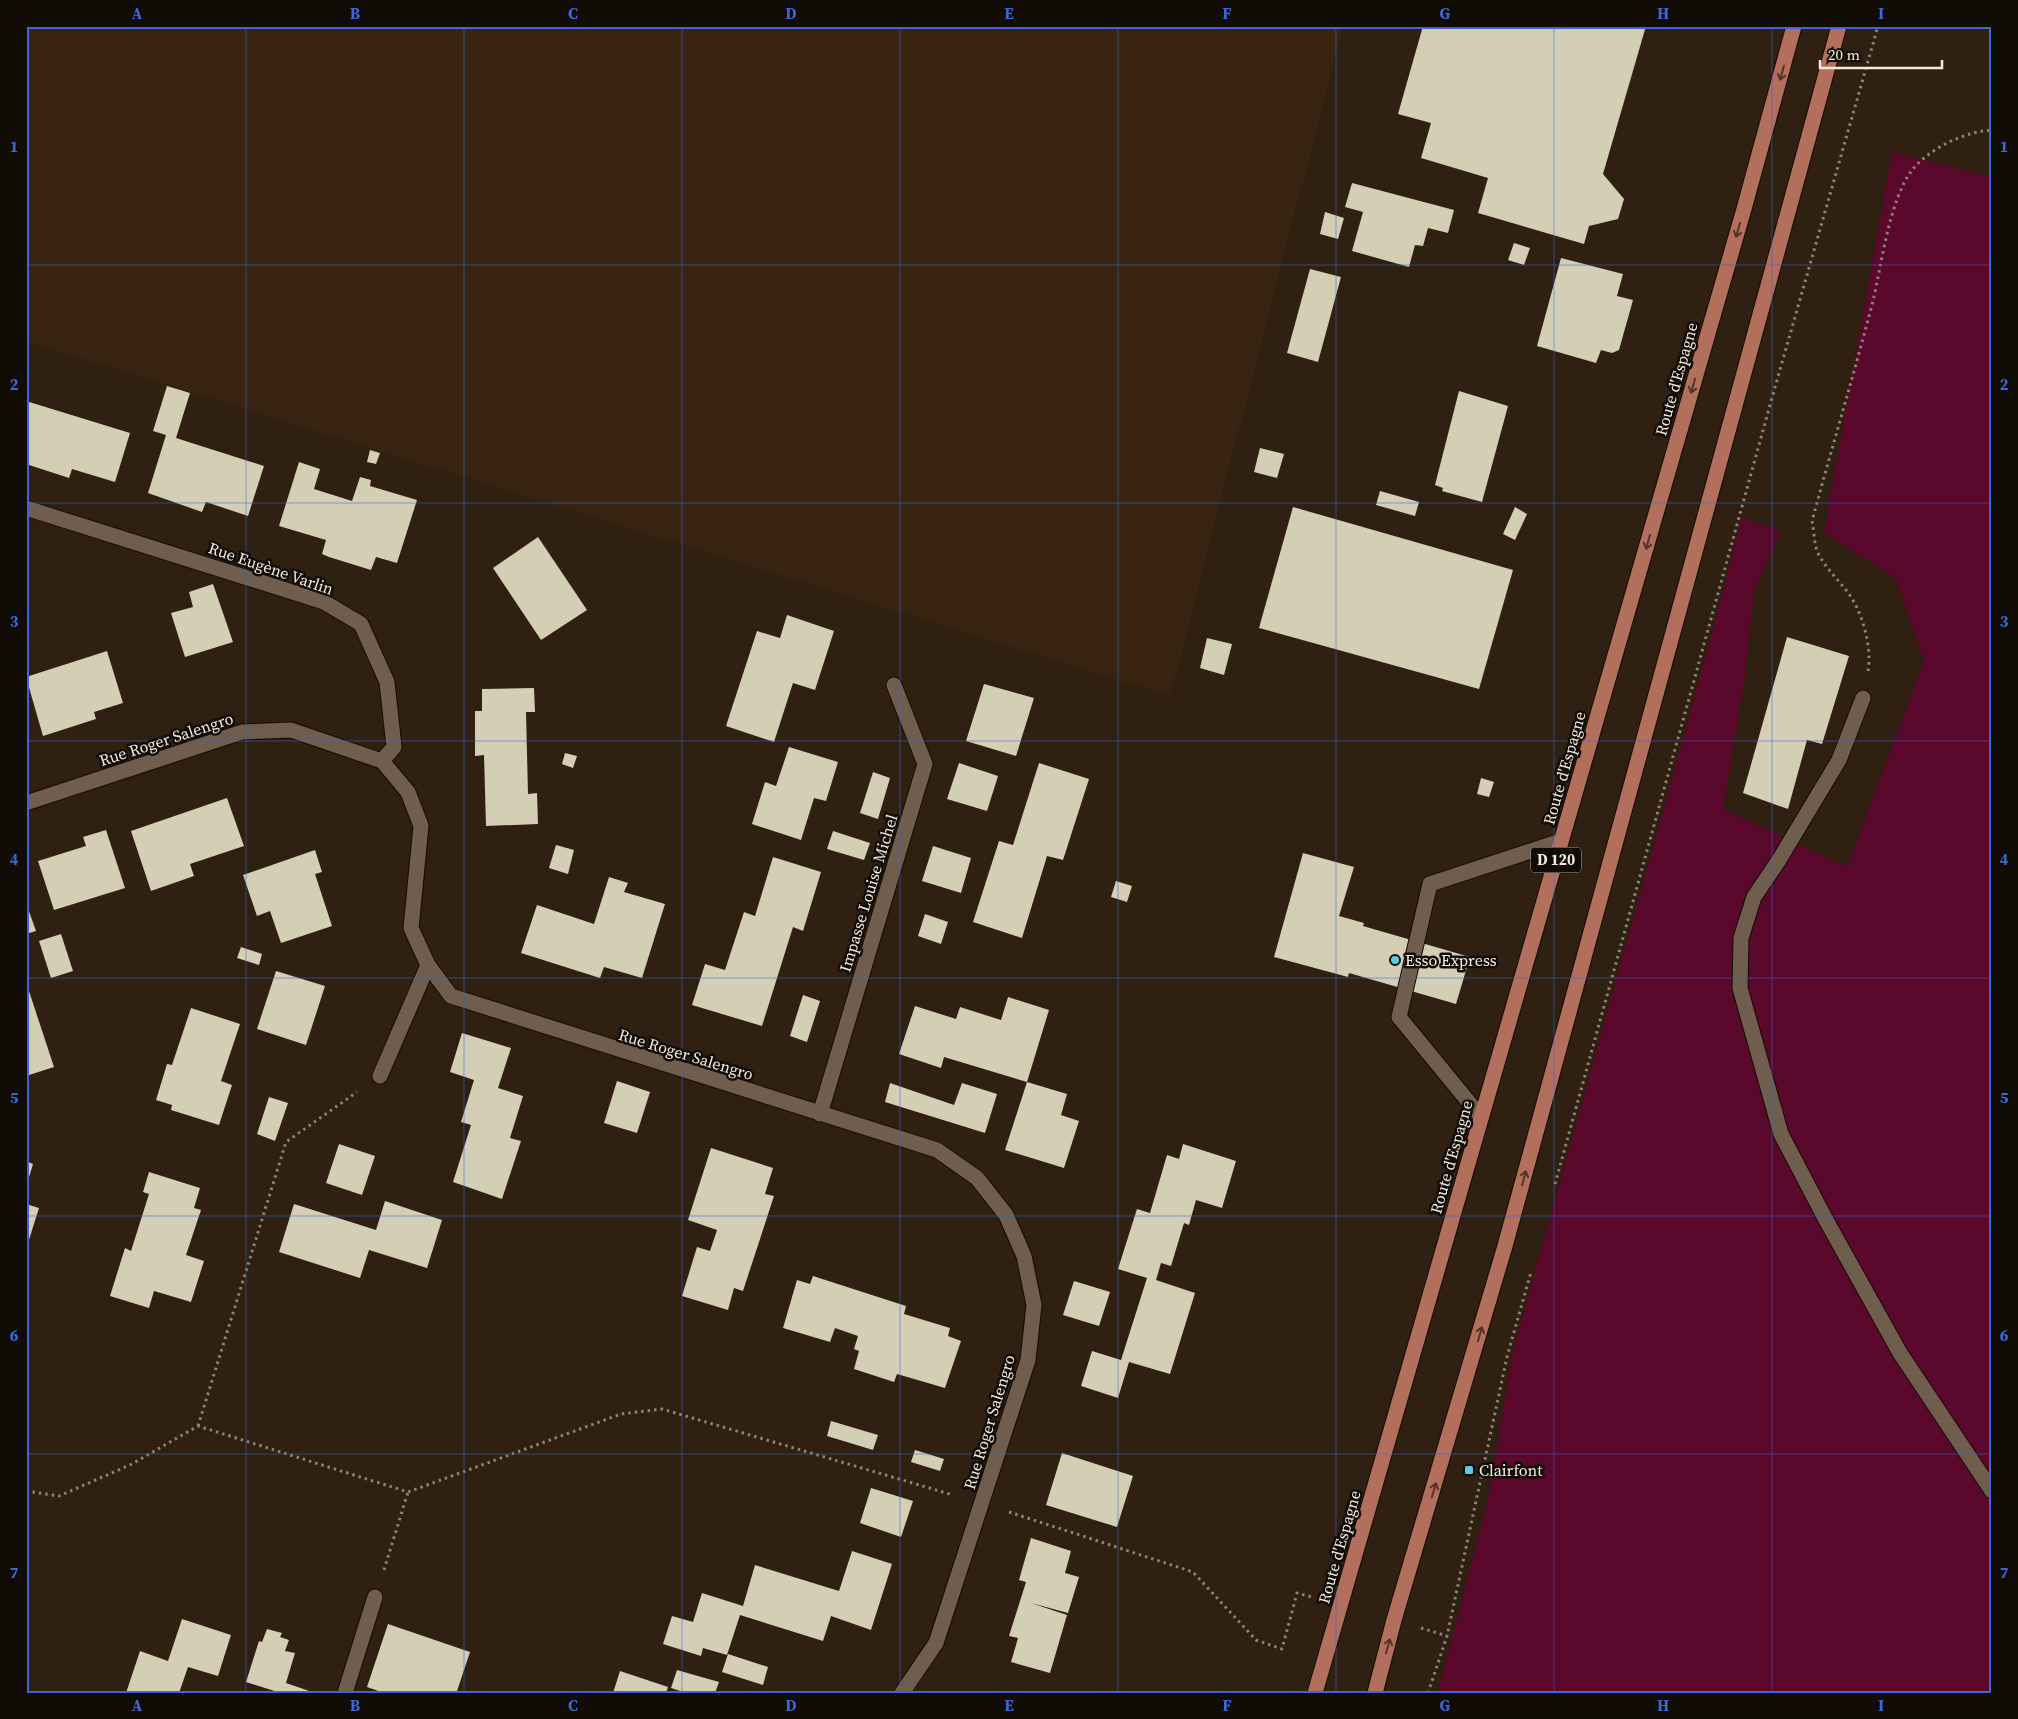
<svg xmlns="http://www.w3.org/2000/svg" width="2018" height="1719" font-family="'Source Serif 4',serif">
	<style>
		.built { fill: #382411 }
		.green { fill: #5a082b }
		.building { fill: #d4ceb5 }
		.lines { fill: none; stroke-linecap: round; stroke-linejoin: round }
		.lane-casing { stroke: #170a01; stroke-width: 17 }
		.street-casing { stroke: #170a01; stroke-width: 17 }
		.primary-casing { stroke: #170a01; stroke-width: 17 }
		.path { stroke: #8f8277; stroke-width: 3; stroke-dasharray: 2.5 4; stroke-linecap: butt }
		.lane { stroke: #6f5e4e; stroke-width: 15 }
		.street { stroke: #6f5e4e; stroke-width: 15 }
		.primary { stroke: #b26f5c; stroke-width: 15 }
		.oneway { stroke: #523428 }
		.grid { fill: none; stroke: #3d66da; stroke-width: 1; stroke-opacity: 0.55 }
		.poi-dot { fill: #5bc8e6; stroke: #120c06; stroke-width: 2 }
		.labels { text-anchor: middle; stroke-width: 5; stroke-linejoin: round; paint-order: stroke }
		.shield { fill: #120c06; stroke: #b1a8a0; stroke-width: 1 }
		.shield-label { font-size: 15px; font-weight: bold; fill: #f5ebe2 }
		.street-label { font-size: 16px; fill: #f5ebe2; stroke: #120c06 }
		.poi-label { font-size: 16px; fill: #f5ebe2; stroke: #120c06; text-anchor: start }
		.neatline { fill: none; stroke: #3d66da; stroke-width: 2 }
		.grid-label { font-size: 16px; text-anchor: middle; font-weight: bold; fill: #3d66da }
	</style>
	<rect width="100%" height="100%" fill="#2f2012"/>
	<polygon class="built" points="26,26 1343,26 1170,696 26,341"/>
	<polygon class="green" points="1892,152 1992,177 1992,1693 1438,1693 1488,1499 1513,1352 1703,667 1742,517 1781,532 1754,591 1745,676 1723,809 1847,867 1924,661 1896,578 1824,533"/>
	<g class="building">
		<polygon points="1423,26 1646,26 1603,174 1624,199 1618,219 1589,226 1584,244 1478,213 1488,178 1421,158 1431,123 1398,114"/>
		<polygon points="1352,183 1454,210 1448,233 1428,228 1423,246 1415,245 1409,267 1352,251 1363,212 1345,207"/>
		<polygon points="1325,212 1344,218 1338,239 1320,234"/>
		<polygon points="1514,243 1530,248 1524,265 1508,260"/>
		<polygon points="1561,258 1623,274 1617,296 1633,300 1619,350 1612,353 1601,350 1596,363 1537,346"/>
		<polygon points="1310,269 1341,277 1318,362 1287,353"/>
		<polygon points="167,386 190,393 176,438 264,466 248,516 206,502 202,512 148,493 166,435 153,431"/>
		<polygon points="1459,391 1508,406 1482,502 1442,491 1443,488 1435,485"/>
		<polygon points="26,401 130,433 115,482 72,469 69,478 26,464"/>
		<polygon points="1260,448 1284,454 1277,478 1254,472"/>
		<polygon points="370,450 380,453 376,464 367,462"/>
		<polygon points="299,462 320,469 314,489 352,501 360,477 371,480 370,486 417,500 397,563 376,557 371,570 329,557 322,554 326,540 279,526"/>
		<polygon points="1380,491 1419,502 1415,516 1376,505"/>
		<polygon points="1293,507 1513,570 1479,689 1259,628"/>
		<polygon points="1515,507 1527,514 1515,540 1503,534"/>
		<polygon points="538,537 587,610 541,640 493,568"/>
		<polygon points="213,584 233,642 185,657 171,613 193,607 189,592"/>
		<polygon points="787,615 834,631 815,690 793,683 774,742 726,726 757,631 780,638"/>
		<polygon points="1787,637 1849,656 1822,744 1807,740 1788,809 1743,793"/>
		<polygon points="1207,638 1232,644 1224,675 1200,668"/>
		<polygon points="107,651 123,703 94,712 96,719 43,736 26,677"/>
		<polygon points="984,684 1034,698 1016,756 966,741"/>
		<polygon points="534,688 535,712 526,712 528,794 537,793 538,824 486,826 484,755 475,756 475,711 482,711 482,689"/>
		<polygon points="789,747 838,762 826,801 814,798 801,840 752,824 765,782 776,786"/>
		<polygon points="565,753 577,756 573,768 562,764"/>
		<polygon points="959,763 998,776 987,811 947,799"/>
		<polygon points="1039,763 1089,779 1063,860 1047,856 1022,938 973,922 999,841 1013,845"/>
		<polygon points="873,772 890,778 878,819 860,813"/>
		<polygon points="1481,778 1494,782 1489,797 1477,794"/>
		<polygon points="227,798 244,846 190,864 194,876 151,891 131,831"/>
		<polygon points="106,830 125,888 54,910 38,861 86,846 83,837"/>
		<polygon points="833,831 870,843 864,860 827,849"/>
		<polygon points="556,845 574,850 568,874 549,868"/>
		<polygon points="933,846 971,858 961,893 922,881"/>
		<polygon points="315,850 322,872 315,874 332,926 281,943 270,911 257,916 243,875"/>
		<polygon points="1303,853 1354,867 1339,916 1364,923 1363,926 1470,957 1456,1004 1349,973 1348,977 1274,957"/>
		<polygon points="773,857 821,872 803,931 793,927 762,1026 692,1005 705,964 725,970 744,912 755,916"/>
		<polygon points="609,877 628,883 624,892 665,904 642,978 604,967 600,978 521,953 537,905 594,924"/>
		<polygon points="1116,881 1132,886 1127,902 1111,897"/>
		<polygon points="26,903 36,931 26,934"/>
		<polygon points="925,914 948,922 941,944 918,936"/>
		<polygon points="61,934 73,971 51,978 39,941"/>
		<polygon points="241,947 262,954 259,965 237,958"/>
		<polygon points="276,971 325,986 306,1045 257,1029"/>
		<polygon points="27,985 54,1067 26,1076 26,986"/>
		<polygon points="803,995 820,1001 807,1042 790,1036"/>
		<polygon points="1008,997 1049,1010 1027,1082 944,1057 941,1068 899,1054 915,1006 956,1019 960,1007 1001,1020"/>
		<polygon points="191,1008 240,1024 221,1081 232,1085 219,1125 171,1110 172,1105 156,1100 167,1064 172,1065"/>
		<polygon points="462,1033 511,1048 498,1088 523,1096 510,1138 521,1141 502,1199 453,1182 471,1125 461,1122 474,1080 450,1072"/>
		<polygon points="617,1081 650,1092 637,1133 604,1123"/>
		<polygon points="1027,1082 1067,1094 1061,1115 1079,1121 1064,1168 1005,1150"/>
		<polygon points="890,1083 954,1105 962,1083 997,1094 985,1133 885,1102"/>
		<polygon points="269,1097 288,1103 275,1141 257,1134"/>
		<polygon points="339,1144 375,1156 362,1195 326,1183"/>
		<polygon points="1183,1144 1236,1161 1222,1208 1196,1200 1189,1225 1184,1223 1171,1266 1161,1263 1156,1280 1195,1293 1170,1374 1129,1362 1118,1398 1081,1386 1092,1351 1121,1360 1147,1278 1118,1269 1137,1209 1150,1213 1167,1155 1179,1159"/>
		<polygon points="711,1148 773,1168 765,1194 774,1196 743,1291 734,1288 728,1310 682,1296 697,1247 710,1251 717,1230 688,1220"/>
		<polygon points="26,1161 33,1164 27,1184 26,1184"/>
		<polygon points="149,1172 200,1188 194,1208 201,1210 186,1255 204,1261 191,1302 154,1291 149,1308 110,1296 125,1248 131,1251 149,1194 143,1192"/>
		<polygon points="385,1201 442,1220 427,1268 369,1250 360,1278 279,1252 294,1204 376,1230"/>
		<polygon points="26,1204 39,1208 27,1246 26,1246"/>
		<polygon points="813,1276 906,1306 904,1314 950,1328 948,1336 961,1341 945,1388 897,1374 894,1382 854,1369 859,1351 854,1349 858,1336 835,1328 830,1342 783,1328 797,1280 810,1284"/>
		<polygon points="1074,1281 1110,1292 1099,1326 1063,1315"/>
		<polygon points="831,1421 878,1435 873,1450 827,1436"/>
		<polygon points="915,1450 944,1459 940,1471 911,1462"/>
		<polygon points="1062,1453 1133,1476 1117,1527 1046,1505"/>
		<polygon points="871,1488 913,1501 901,1537 860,1523"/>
		<polygon points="1031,1538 1071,1551 1065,1573 1079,1577 1068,1613 1031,1603 1067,1615 1050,1673 1011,1662 1018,1638 1009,1636 1026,1582 1019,1580"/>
		<polygon points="852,1551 892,1564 871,1630 831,1616 823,1641 740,1615 727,1655 703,1648 701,1656 663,1644 672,1616 693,1622 702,1593 743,1606 755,1565 839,1591"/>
		<polygon points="182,1619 231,1635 218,1676 188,1667 179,1693 126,1693 140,1651 168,1661"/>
		<polygon points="388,1624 470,1652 457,1691 462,1693 384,1693 367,1687"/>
		<polygon points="267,1629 282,1633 280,1637 289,1640 285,1651 295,1653 286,1683 315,1693 281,1693 246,1682 259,1641 262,1642"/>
		<polygon points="728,1654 768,1667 763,1685 722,1672"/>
		<polygon points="677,1670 719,1682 715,1693 686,1693 671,1688"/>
		<polygon points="620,1671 668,1687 666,1693 613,1693"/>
	</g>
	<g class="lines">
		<defs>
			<g id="lane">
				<polyline points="1863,698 1839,760 1779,860 1754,897 1741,938 1740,988 1781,1134 1826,1220 1900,1353 1992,1491"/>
				<polyline points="380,1076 428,965"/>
				<polyline points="820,1114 925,764 894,685"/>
				<polyline points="1481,1117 1399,1017 1430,884 1561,841"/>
				<polyline points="345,1693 375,1597"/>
			</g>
			<g id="street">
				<polyline points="26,508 324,602 361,624 387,682 394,747 382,761"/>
				<polyline points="26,803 242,732 291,730 382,761 408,792 421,826 411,928 428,965 451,996 937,1150 977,1178 1006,1215 1024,1256 1034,1305 1028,1360 936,1643 902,1693"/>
			</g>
			<g id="primary">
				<polyline points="1315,1693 1744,209 1794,26"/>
				<polyline points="1375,1693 1394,1620 1505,1246 1839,26"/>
			</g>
		</defs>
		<use href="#lane" class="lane-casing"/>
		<use href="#street" class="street-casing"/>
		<use href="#primary" class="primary-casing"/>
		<g class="path">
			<path d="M1868,671C1872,647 1863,614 1849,594C1838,579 1825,568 1817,551C1814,542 1814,530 1812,521C1832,447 1854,374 1873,301C1882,263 1889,201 1912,170C1930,148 1964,132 1992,130"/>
			<polyline points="1555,1184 1775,387 1878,26"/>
			<polyline points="198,1426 286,1142 357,1092"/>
			<polyline points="26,1491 59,1496 130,1465 198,1426 408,1492 621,1414 662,1409 953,1495"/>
			<polyline points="1009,1512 1193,1572 1256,1640 1282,1649 1297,1593 1312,1597"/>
			<polyline points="384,1570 408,1492"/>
			<polyline points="1421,1628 1447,1636"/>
			<polyline points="1428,1693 1447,1636 1507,1357 1531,1272"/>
		</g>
		<use href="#lane" class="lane"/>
		<use href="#street" class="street"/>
		<use href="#primary" class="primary"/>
	</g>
	<defs><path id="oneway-shaft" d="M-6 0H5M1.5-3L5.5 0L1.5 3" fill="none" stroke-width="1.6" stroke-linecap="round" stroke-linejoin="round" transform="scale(1.25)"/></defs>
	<g class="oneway">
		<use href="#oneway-shaft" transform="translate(1782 73) rotate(105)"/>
		<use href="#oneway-shaft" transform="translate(1738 230) rotate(106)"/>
		<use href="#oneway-shaft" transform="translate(1693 386) rotate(106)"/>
		<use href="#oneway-shaft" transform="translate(1648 542) rotate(106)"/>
		<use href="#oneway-shaft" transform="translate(1524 1178) rotate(-75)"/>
		<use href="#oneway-shaft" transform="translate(1480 1334) rotate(-74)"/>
		<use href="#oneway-shaft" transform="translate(1434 1490) rotate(-73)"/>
		<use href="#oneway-shaft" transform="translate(1388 1646) rotate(-75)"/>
	</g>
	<path class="grid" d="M246,26V1693M464,26V1693M682,26V1693M900,26V1693M1118,26V1693M1336,26V1693M1554,26V1693M1772,26V1693M26,265H1992M26,503H1992M26,741H1992M26,978H1992M26,1216H1992M26,1454H1992"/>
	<g class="poi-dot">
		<circle cx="1395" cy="960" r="5"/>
		<rect x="1464" y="1465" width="10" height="10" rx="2.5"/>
	</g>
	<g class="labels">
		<rect class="shield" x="1531" y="847.5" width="50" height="25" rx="4"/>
		<g class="shield-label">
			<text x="1556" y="865">D 120</text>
		</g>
		<g class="street-label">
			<text transform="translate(1676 379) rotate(-74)" y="6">Route d'Espagne</text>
			<text transform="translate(271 568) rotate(19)" y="6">Rue Eugène Varlin</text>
			<text transform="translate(166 739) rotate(-18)" y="6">Rue Roger Salengro</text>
			<text transform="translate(1564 768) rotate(-74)" y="6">Route d'Espagne</text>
			<text transform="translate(868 893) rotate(-73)" y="6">Impasse Louise Michel</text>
			<text transform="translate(686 1054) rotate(17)" y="6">Rue Roger Salengro</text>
			<text transform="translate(1451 1157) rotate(-74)" y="6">Route d'Espagne</text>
			<text transform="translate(989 1422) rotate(-73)" y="6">Rue Roger Salengro</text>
			<text transform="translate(1339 1547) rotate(-74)" y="6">Route d'Espagne</text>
		</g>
		<g class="poi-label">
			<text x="1405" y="966">Esso Express</text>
			<text x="1479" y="1476">Clairfont</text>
		</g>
	</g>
	<rect width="2018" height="1719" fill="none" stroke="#120c06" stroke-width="55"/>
	<path d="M1820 60v8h122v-8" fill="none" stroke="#f5ebe2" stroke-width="2.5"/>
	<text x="1828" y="60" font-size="15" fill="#f5ebe2" stroke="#120c06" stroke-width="4" paint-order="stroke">20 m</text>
	<rect x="28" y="28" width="1962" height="1664" class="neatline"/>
	<g class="grid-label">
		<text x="137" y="19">A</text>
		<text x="355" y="19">B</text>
		<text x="573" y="19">C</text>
		<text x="791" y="19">D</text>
		<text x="1009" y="19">E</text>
		<text x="1227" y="19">F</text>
		<text x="1445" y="19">G</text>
		<text x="1663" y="19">H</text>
		<text x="1881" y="19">I</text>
		<text x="14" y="152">1</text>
		<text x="2004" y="152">1</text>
		<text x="14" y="390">2</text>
		<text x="2004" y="390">2</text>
		<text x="14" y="627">3</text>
		<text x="2004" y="627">3</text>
		<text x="14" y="865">4</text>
		<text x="2004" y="865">4</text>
		<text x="14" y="1103">5</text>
		<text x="2004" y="1103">5</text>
		<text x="14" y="1341">6</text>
		<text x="2004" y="1341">6</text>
		<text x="14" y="1578">7</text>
		<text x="2004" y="1578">7</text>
		<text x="137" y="1711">A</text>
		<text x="355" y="1711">B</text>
		<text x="573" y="1711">C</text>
		<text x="791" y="1711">D</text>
		<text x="1009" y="1711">E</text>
		<text x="1227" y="1711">F</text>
		<text x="1445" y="1711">G</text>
		<text x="1663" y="1711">H</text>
		<text x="1881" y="1711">I</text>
	</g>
</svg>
